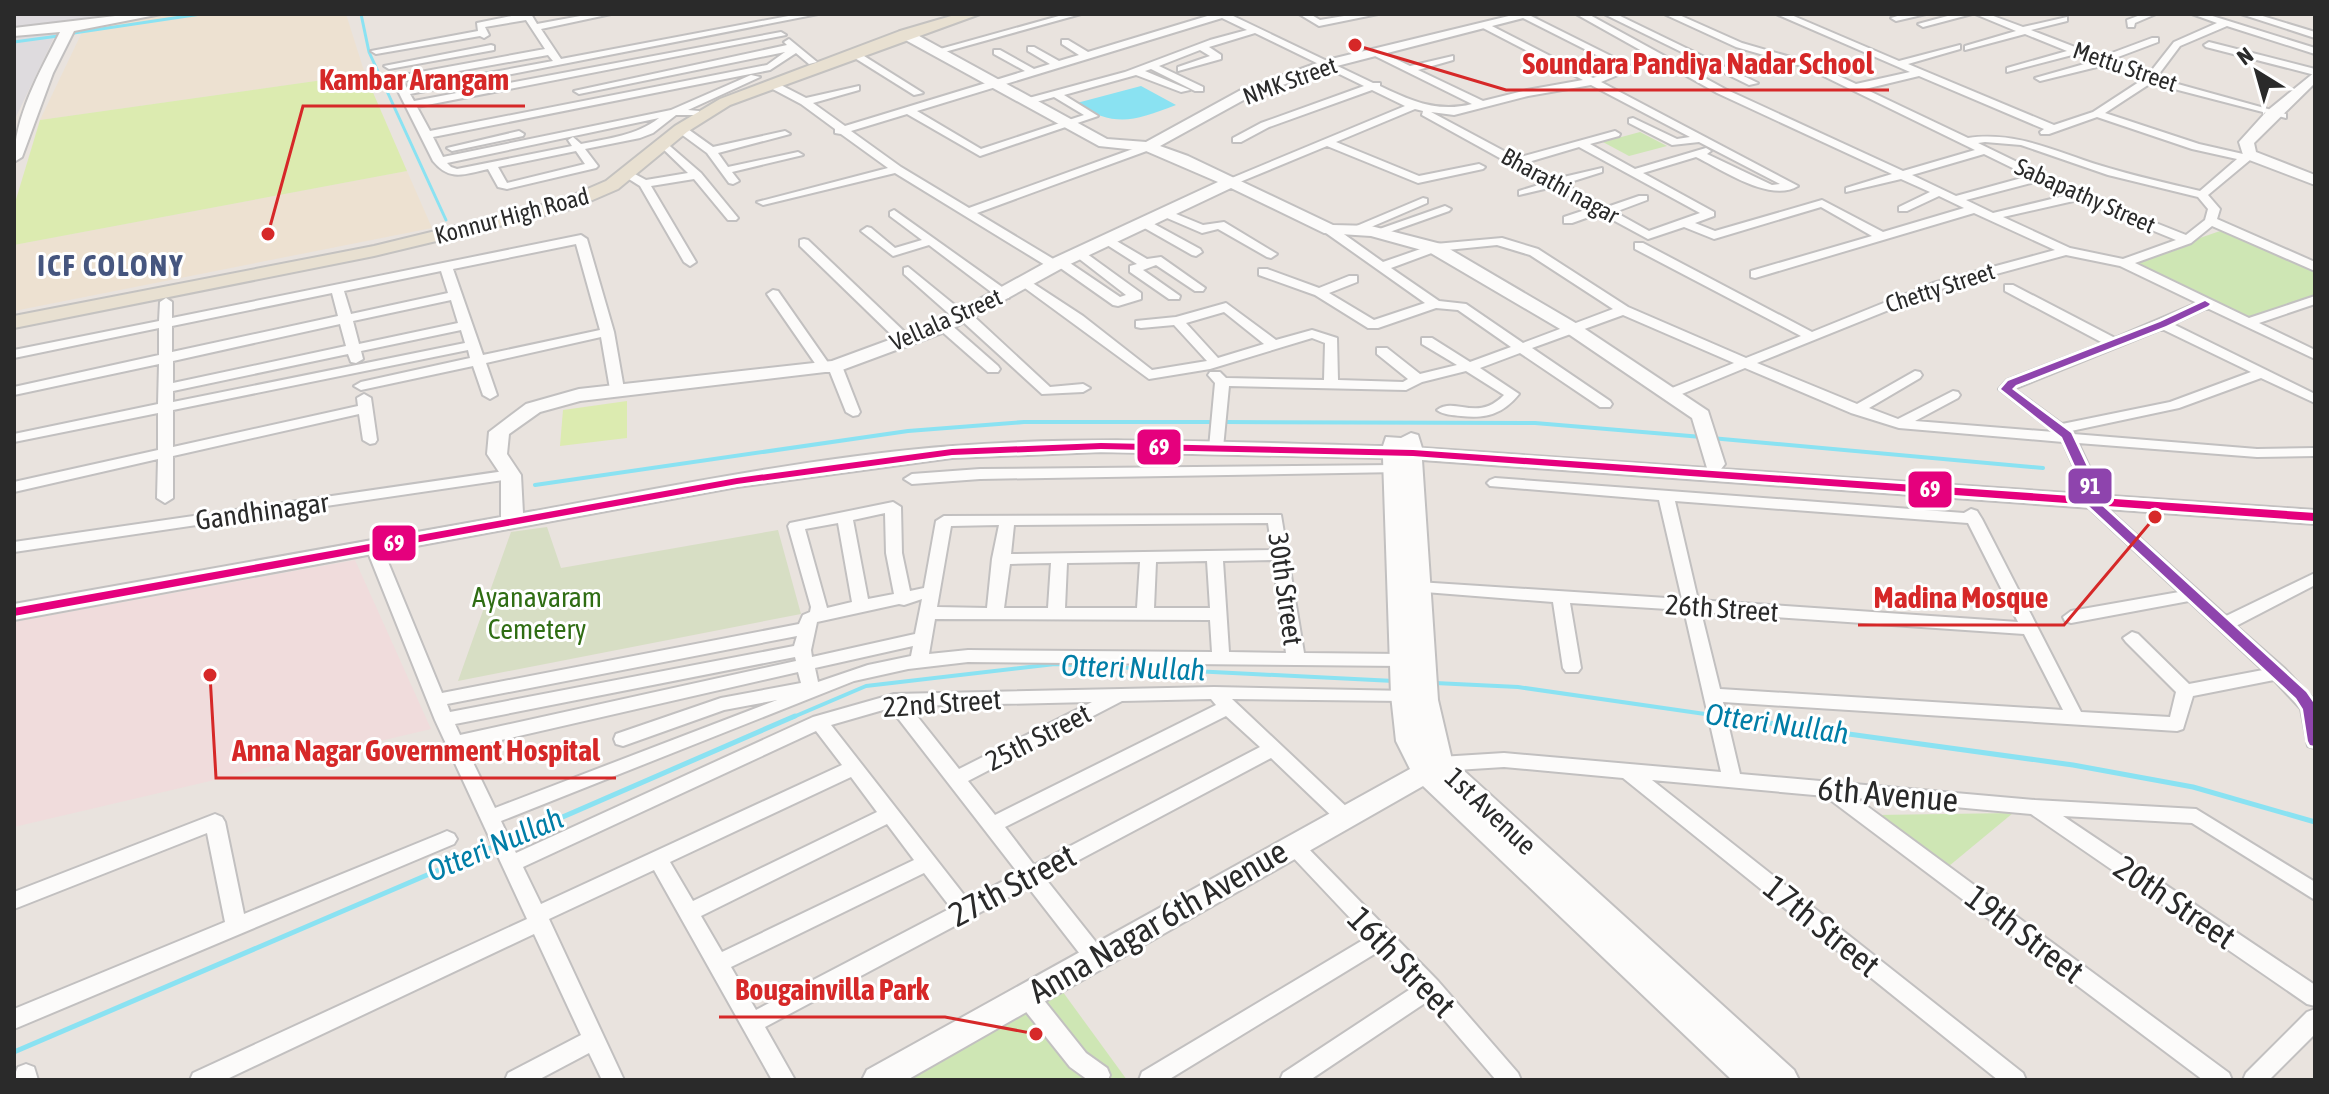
<svg xmlns="http://www.w3.org/2000/svg" width="2329" height="1094" font-family="'Asap Condensed',sans-serif">
	<style>
		.industrial { fill: #dedbde }
		.education { fill: #ede1d1 }
		.medical { fill: #f0dcdc }
		.green { fill: #cee6b4 }
		.cemetery { fill: #d7dec4 }
		.pitch { fill: #dcebb0 }
		.water { fill: #8ae2f2 }
		.lines { fill: none; stroke-linecap: round; stroke-linejoin: round }
		.stream-far2 { stroke: #8ae2f2; stroke-width: 3 }
		.stream-far1 { stroke: #8ae2f2; stroke-width: 4 }
		.stream { stroke: #8ae2f2; stroke-width: 5 }
		.street-casing { stroke: #c2c0c0; stroke-width: 4 }
		.secondary-casing { stroke: #c2c0c0; stroke-width: 4 }
		.primary-casing { stroke: #c4c2c0; stroke-width: 4 }
		.street { fill: #fcfbfa; fill-rule: evenodd }
		.secondary { fill: #fcfbfa; fill-rule: evenodd }
		.primary { fill: #e8e0d1; fill-rule: evenodd }
		.bus-1-casing { stroke: #fff; stroke-width: 6 }
		.bus-2-casing { stroke: #fff; stroke-width: 6 }
		.bus-1 { fill: #8e44ad; fill-rule: evenodd }
		.bus-2 { fill: #e5007d; fill-rule: evenodd }
		.labels { text-anchor: middle; stroke-width: 6; stroke-linejoin: round; paint-order: stroke }
		.far-street-label { font-size: 24px; fill: #2a2a2a; stroke: #fff }
		.street-label { font-size: 28px; fill: #2a2a2a; stroke: #fff }
		.park-label { font-size: 28px; fill: #2f6d13; stroke: #fff }
		.far-district-label { font-size: 30px; font-weight: bold; letter-spacing: 2px; fill: #46567f; stroke: #fff }
		.water-label { font-size: 30px; font-style: italic; fill: #017ea7; stroke: #fff }
		.near-street-label { font-size: 34px; fill: #2a2a2a; stroke: #fff }
		.leader { fill: none; stroke: #d62828; stroke-width: 3 }
		.callout-dot { fill: #d62828; stroke: #fff; stroke-width: 3 }
		.callout-label { font-size: 30px; text-anchor: middle; font-weight: bold; fill: #d62828; stroke: #fff; stroke-width: 6; stroke-linejoin: round; paint-order: stroke }
		.line-badge { stroke: #fff; stroke-width: 3 }
		.badge-label { font-size: 22px; text-anchor: middle; font-weight: bold; fill: #fff }
	</style>
	<rect width="100%" height="100%" fill="#e9e3de"/>
	<polygon class="industrial" points="14,14 130,14 60,25 14,121"/>
	<g class="education">
		<polygon points="171,14 346,14 365,74 40,120 84,28"/>
		<polygon points="407,171 432,228 14,311 14,245"/>
	</g>
	<polygon class="medical" points="355,560 431,729 14,827 14,622"/>
	<g class="green">
		<polygon points="1640,132 1667,146 1629,156 1603,142"/>
		<polygon points="2220,231 2315,271 2315,297 2248,320 2128,263"/>
		<polygon points="2013,813 1949,866 1875,815"/>
		<polygon points="1060,988 1127,1080 898,1080"/>
	</g>
	<polygon class="cemetery" points="547,527 561,568 778,530 801,614 458,681 511,532"/>
	<g class="pitch">
		<polygon points="365,74 407,171 14,245 14,206 40,120"/>
		<polygon points="627,401 627,438 560,446 563,410"/>
	</g>
	<path class="water" d="M1141,86L1176,105C1131,122 1118,127 1073,104Z"/>
	<g class="lines">
		<g class="stream-far2">
			<polyline points="361,14 369,52 446,220"/>
			<polyline points="74,33 201,14"/>
			<polyline points="14,42 58,36"/>
		</g>
		<g class="stream-far1">
			<polyline points="1224,422 1535,423 1702,437"/>
			<polyline points="1711,438 2043,468"/>
			<polyline points="535,485 908,431 1024,422 1215,422"/>
			<polyline points="1435,683 1518,687 1712,715"/>
			<polyline points="1725,717 1736,718"/>
			<polyline points="791,718 866,686 1055,664 1394,681"/>
		</g>
		<g class="stream">
			<polyline points="1725,717 2073,765 2193,787 2315,822"/>
			<polyline points="505,842 795,716"/>
			<polyline points="14,1052 497,845"/>
		</g>
		<defs>
			<g id="street">
				<path d="M521,14H531L537,24L591,14H611L541,29L561,59L799,14H818L410,94L414,101L781,32L786,35L417,107L430,131L767,65L785,52L579,94L574,91L787,45L784,42L789,39L817,62L809,64L796,53L770,70L433,137L443,157L671,110L751,75L760,77L688,110L699,111V115H676L653,133L640,138L585,149L598,166L596,168L507,189L498,187L488,169C465,174 450,182 433,161L392,79L393,77L545,49L526,20L485,27L489,35L484,38L480,36L376,54L371,51L478,31L477,23ZM548,55L553,61L407,88L403,81ZM659,118C636,136 609,138 581,144L573,137L568,140L572,146L457,169L451,167L447,163ZM576,151L585,164L507,183L498,167Z"/>
				<polygon points="1066,14 1081,14 941,53 933,51"/>
				<path d="M1214,14H1229L1373,83H1380V86C1411,101 1438,113 1472,104L1373,55V51H1379L1410,66L1453,56V60L1418,70L1483,101L1527,90L1583,80L1483,28V24L1486,23L1593,78L1622,68L1521,17L1529,15L1635,68L1601,82L1798,186C1770,203 1723,170 1696,157L1643,173L1714,212V216L1695,223L1715,231L1822,200L1883,232L1964,208L1939,196L1907,211H1899V207L1930,192L1901,179L1846,192V188L1892,174L1717,93L1576,14H1588L1725,89L1903,171L1975,150L1805,67L1736,47L1664,14H1677L1742,43L1811,63L1856,84L1910,72L1776,14H1789L1899,61L1960,45V49L1908,64L2054,125L2093,112L2142,80L2105,65L2040,81L2035,78L2095,61L2076,54L2007,72V68L2067,51L2025,34L1965,50V46L2016,31L1975,14H1988L2023,27L2067,17V21L2031,30L2101,57L2152,38H2158V42L2110,60L2148,75L2174,42L2217,23L2192,14H2206L2315,48V54L2227,26L2180,46L2156,78L2286,114V118L2151,83L2105,113L2199,144L2243,154L2254,152L2255,154L2250,160L2208,195L2220,209L2217,219L2315,262V271L2212,226L2191,243L2135,263L2249,318L2315,296V304L2259,323L2315,350V359L2207,308L2173,324L2315,394V403L2261,378L2179,408L2071,431L2073,434L2257,449L2315,448V456L2257,457L2078,443L2101,492V503L2226,616L2315,573V585L2236,626L2285,669L2315,701V748L2308,746L2301,709L2274,680L2193,696L2183,729L2177,731L1723,702L1740,774L2035,800L2196,809L2315,882V900L2192,823L2063,816L2315,985V1006L2307,1004L2031,814L1856,798L2229,1073L2232,1080H2203L1825,796L1652,780L2023,1073L2026,1080H1998L1623,778L1504,767L1440,771L1433,769L1431,764L1433,759L1440,757L1504,753L1721,772L1684,610L1570,603L1581,668L1578,672H1566L1563,668L1553,602L1412,591L1410,587L1418,582L1682,599L1659,500L1490,486L1487,483L1490,480L1495,478L1964,513L1971,509L1977,511L1982,519L2081,712L2170,717L2176,692L2126,642L2123,638L2132,632L2138,634L2189,684L2263,670L2189,601L2071,623L2065,621L2063,617L2071,611L2179,592L2088,507L2085,492L2063,442L1899,428L1851,413L1745,368L1677,396H1667L1665,393L1667,390L1734,363L1623,315L1532,348L1610,401L1612,404L1610,407H1600L1520,353L1480,368L1519,394C1503,414 1486,419 1461,416C1452,415 1444,415 1437,410C1455,396 1477,423 1504,395L1466,371L1422,382L1406,390L1229,386L1223,448L1216,452L1209,448L1215,383L1208,375L1210,372H1220L1226,378L1324,380L1325,343L1312,338L1210,369L1149,379L1018,283L1024,279L1028,280L1083,316L1152,370L1207,361L1174,325L1141,328L1136,327V321L1176,317L1226,303L1276,340L1312,330L1337,338L1338,380L1403,382L1408,379L1377,354V348H1387L1420,374L1457,365L1422,344V338H1432L1470,362L1511,347L1458,310L1436,308L1378,328H1368L1315,295L1259,275V269H1267L1319,288L1349,276H1357V282L1329,293L1374,320L1425,303L1326,233V227H1334L1383,262L1435,244L1502,238L1538,249L1628,307L1746,358L1801,336L1635,249V243H1643L1812,332L1933,283L2055,250L1974,213L1755,278L1751,277V271L1872,236L1821,207L1714,239L1684,227L1648,239L1600,213L1572,223H1564V217L1591,208L1553,187L1519,195V191L1545,183L1422,115L1423,111L1415,109L1336,142L1419,176L1479,164L1485,167L1483,169L1418,183L1327,146L1235,184H1227V180L1405,106L1372,90L1269,127L1241,142H1233V138L1261,123L1364,86L1255,33L1209,47L1221,55V59L1178,71V67L1210,56L1200,50L1159,66L1203,87V91H1195L1151,69L1145,71L1190,90L1181,92L1136,75L1064,95L1098,116L980,156L907,114L851,131L901,167L969,208L1144,145H1152V149L977,213L1055,260L1064,259L1120,297L1126,295L1073,254L1075,251H1083L1141,293V299L1118,306L1113,305L1059,267L1050,268L895,173L763,205L757,202L888,168L841,134L835,133V129L801,104L767,86V82H775L806,98L859,86V90L813,103L845,126L1025,71L994,54V50H1000L1034,69L1050,64L1028,51V47H1034L1059,61L1079,55L1062,44V40H1068L1088,52ZM1222,18L1247,30L1210,40L1125,72L1025,99L1024,101L1029,104L1054,97L1084,115L981,149L917,111ZM1919,76L2044,129L2040,132L2041,134H2049L2097,117L2192,149L2237,159L2200,191C2167,183 2134,176 2102,166C2056,152 2017,131 1968,138L1865,89ZM1591,85L1690,137L1677,139L1633,118L1629,119V123L1672,145L1699,142L1780,184L1772,185L1707,154L1711,151L1706,148L1635,169L1590,144L1619,136L1620,134L1615,131L1517,158L1431,112L1454,115L1528,96ZM1985,142L2021,145L2108,175L2198,197L2208,209L2205,220L2186,235L2083,194L1978,143ZM1579,147L1700,213L1649,231L1615,212L1647,200V196H1639L1607,207L1564,184L1602,172V168L1555,179L1525,163ZM1984,154L2029,176L1956,196L1912,175ZM2039,181L2068,195L1993,213L1966,200ZM2078,200L2176,240L2123,259L2070,248L2003,217ZM1497,245L1530,255L1613,309L1523,343L1466,304L1439,301L1391,268L1437,251ZM2066,255L2120,266L2197,303L2115,338L2013,285H2005V291L2103,343L2007,380L1999,389L2054,432L1915,421L1958,398L1960,395L1958,392L1953,391L1898,419L1869,408L1920,378L1922,375L1920,372L1915,371L1857,404L1757,363L1941,289ZM1224,312L1264,344L1218,358L1186,323ZM2162,329L2251,372L2170,402L2062,424L2014,389ZM1675,501L1968,523L2018,622L1698,600ZM1701,612L2024,634L2063,710L1720,689Z"/>
				<polygon points="1299,14 1310,14 1320,20 1356,14 1378,14 1319,26"/>
				<polygon points="1604,14 1616,14 1758,83 1749,85"/>
				<polygon points="1904,14 1926,14 1896,21 1891,18"/>
				<polygon points="1955,14 1972,14 1923,27 1918,24"/>
				<polygon points="2143,14 2156,14 2135,23 2134,27 2128,27 2127,20"/>
				<polygon points="2241,14 2256,14 2315,32 2315,38"/>
				<polygon points="2209,42 2315,69 2315,75 2206,47 2204,45"/>
				<polygon points="491,45 494,46 494,50 389,69 384,66"/>
				<polygon points="850,51 856,51 923,93 914,95 850,55"/>
				<polygon points="677,127 685,127 713,147 785,131 790,134 718,153 728,167 798,152 803,155 732,172 739,181 733,184 729,183 707,153 677,131"/>
				<polygon points="519,131 524,134 523,136 452,151 447,148"/>
				<polygon points="664,141 701,173 738,218 736,220 728,220 694,179 651,186 696,262 690,266 684,262 640,186 621,174 631,172 646,180 688,173 660,146 660,142"/>
				<polygon points="1423,198 1427,199 1427,203 1357,233 1349,233 1347,230"/>
				<polygon points="1445,206 1451,209 1449,211 1381,235 1377,236 1371,232"/>
				<polygon points="1164,209 1203,225 1224,222 1277,254 1271,258 1267,257 1218,229 1202,233 1160,215 1158,213"/>
				<polygon points="894,210 1009,292 1009,298 999,298 929,245 893,256 861,231 867,227 871,228 895,248 922,240 890,216 890,212"/>
				<polygon points="1145,219 1200,249 1202,252 1196,256 1192,255 1141,226 1141,220"/>
				<path d="M581,235L587,239L614,332L624,389L622,392H612L610,389L601,337L486,363L497,395L490,399L483,395L473,366L361,390L354,386L361,382L470,358L468,350L173,410V447L358,406L357,398L364,394L371,398L377,440L375,443L370,444L363,440L359,414L173,456V498L165,503L157,498L158,459L14,492V482L158,450V413L14,442V434L158,404L159,364L14,395V387L159,355V328L14,358V350L159,321L160,302L166,298L172,302V318ZM576,244L600,330L483,355L453,269ZM441,271L448,293L351,314L344,291ZM332,293L338,316L172,352V326ZM451,300L458,323L359,344L353,321ZM340,324L346,346L173,383V361ZM461,330L465,343L173,402V391L348,354L351,362L356,363L363,359L361,351Z"/>
				<polygon points="1108,236 1147,259 1161,257 1205,288 1203,291 1195,291 1156,265 1143,270 1180,296 1179,299 1169,299 1130,272 1130,266 1137,264 1104,243 1104,237"/>
				<polygon points="804,239 808,240 910,337 910,343 900,343 800,246 800,240"/>
				<polygon points="908,267 962,311 969,312 1050,387 1083,384 1090,388 1083,392 1042,394 962,321 956,320 904,274 904,268"/>
				<polygon points="773,290 778,291 829,364 835,362 842,366 860,412 858,415 853,416 846,412 830,372 821,372 767,294"/>
				<polygon points="944,322 949,323 998,366 1000,369 998,372 988,372 939,329 937,326"/>
				<polygon points="1395,465 1402,469 1400,472 980,479 912,484 904,479 912,474 980,469"/>
				<polygon points="511,470 519,475 516,478 14,552 14,542"/>
				<path d="M893,502L901,507L902,553L910,591L924,588L936,521L944,516L1281,515L1304,653L1402,654L1408,656L1411,660L1408,664L1402,666L968,662L908,669L854,681L501,821L516,853L813,717L894,694L1214,687L1409,691L1412,695L1409,699L1403,701L1232,699L1351,811L1354,816L1351,821L1344,823L1337,821L1271,758L1045,878L1103,951L1106,957L1103,963L1095,966L1087,963L1028,887L765,1027L795,1080H772L654,870L549,919L624,1080H602L589,1053L538,1080H505L508,1073L581,1035L534,934L225,1080H190L193,1073L527,919L435,720L365,545L367,541H379L381,545L442,693L799,624L803,615L810,612L811,607L788,526L790,523ZM885,513L886,553L894,594L868,599L853,520ZM838,523L852,602L827,608L805,529ZM1268,523L1272,550L1011,554L1014,525ZM999,525L992,559L987,608L937,607L951,526ZM1273,560L1286,653L1229,652L1223,561ZM1207,561L1210,608H1154L1156,562ZM1140,562L1137,608H1065L1067,563ZM1051,563L1048,608H1004L1010,564ZM922,599L915,634L812,657L811,650L817,622L899,604L904,605ZM935,619L1210,620L1212,652L968,650L929,654ZM797,636L794,646L450,712L447,704ZM913,646L911,656L868,665L818,682L815,668ZM795,657L796,661L460,735L455,724ZM798,672L801,683L721,698L616,734L614,739L616,744L623,746L724,710L777,700L495,808L466,748ZM1211,699L1216,705L995,815L968,781L1122,701ZM1092,702L959,769L909,706ZM890,708L1018,873L968,900L831,725ZM1226,716L1260,747L1034,865L1005,827ZM816,731L842,765L541,904L523,867ZM851,777L877,812L693,901L670,862ZM887,824L914,860L722,952L701,916ZM924,873L951,908L756,1010L731,967Z"/>
				<polygon points="215,814 222,817 225,822 244,914 440,834 447,831 454,834 457,839 454,844 14,1029 14,1009 225,922 207,833 14,909 14,892"/>
				<polygon points="1293,837 1300,840 1438,981 1518,1073 1521,1080 1496,1080 1428,1001 1310,1080 1280,1080 1283,1073 1415,986 1381,950 1168,1080 1139,1080 1142,1072 1368,937 1286,850 1283,845 1286,840"/>
				<polygon points="1027,987 1035,989 1086,1053 1107,1068 1110,1075 1108,1080 1088,1080 1070,1067 1019,1003 1016,996 1019,989"/>
				<polygon points="2315,1009 2315,1034 2269,1080 2243,1080 2246,1073 2307,1012"/>
				<polygon points="26,1064 34,1067 38,1080 16,1080 15,1074 18,1067"/>
			</g>
			<g id="secondary">
				<path d="M132,14H161L74,31L53,73L22,157L14,162C14,116 40,72 60,32L14,36V28Z"/>
				<path d="M1517,14H1539L1333,67L1249,97L1160,146L1188,156L1333,225L1371,226L1441,244L1579,325L1708,411L1725,464L1721,469L2315,510V524L1422,460L1438,700L1452,760L1794,1070L1799,1080H1732L1423,786L907,1080H862L867,1070L1410,769L1396,741L1391,695L1383,458L1101,452L952,458L737,487L14,620V604L501,517V475L487,454L489,432L526,404L579,389L832,361L938,322L1054,258L1218,182L1146,151L1099,146L900,37V31H910L1107,139L1146,142L1239,91L1323,61ZM1231,188L1324,233L1371,236L1429,252L1567,333L1692,418L1707,468L1422,448L1418,435L1411,433L1401,438L1386,437L1383,446C1240,443 1096,435 953,446C810,457 664,488 523,513L521,475L507,454L509,434L540,412L580,401L842,370L950,330L1066,266Z"/>
				<polygon points="2315,72 2315,83 2254,143 2256,152 2315,175 2315,185 2244,158 2239,142 2267,111"/>
			</g>
			<polygon id="primary" points="958,14 980,14 730,105 687,132 618,189 574,208 374,256 14,328 14,316 374,246 562,200 606,181 675,126 720,99 900,31"/>
		</defs>
		<use href="#street" class="street-casing"/>
		<use href="#secondary" class="secondary-casing"/>
		<use href="#primary" class="primary-casing"/>
		<use href="#street" class="street"/>
		<use href="#secondary" class="secondary"/>
		<use href="#primary" class="primary"/>
		<defs>
			<polygon id="bus-1" points="2205,301 2210,304 2208,306 2166,326 2016,385 2012,389 2071,433 2099,492 2099,503 2306,692 2315,705 2315,746 2310,745 2308,741 2303,709 2296,698 2089,506 2087,492 2062,437 2001,389 2008,381 2160,322"/>
			<polygon id="bus-2" points="1101,443 1413,450 2315,513 2315,521 1413,456 1101,449 952,455 737,484 14,616 14,608 737,478 952,449"/>
		</defs>
		<use href="#bus-1" class="bus-1-casing"/>
		<use href="#bus-2" class="bus-2-casing"/>
		<use href="#bus-1" class="bus-1"/>
		<use href="#bus-2" class="bus-2"/>
	</g>
	<g class="labels">
		<g class="far-street-label">
			<text transform="translate(2125 67) rotate(19)" y="8">Mettu Street</text>
			<text transform="translate(1290 81) rotate(-20)" y="8">NMK Street</text>
			<text transform="translate(1560 186) rotate(29)" y="8">Bharathi nagar</text>
			<text transform="translate(2085 196) rotate(24)" y="8">Sabapathy Street</text>
			<text transform="translate(512 216) rotate(-15)" y="8">Konnur High Road</text>
			<text transform="translate(1940 288) rotate(-18)" y="8">Chetty Street</text>
			<text transform="translate(946 320) rotate(-24)" y="8">Vellala Street</text>
		</g>
		<g class="street-label">
			<text transform="translate(262 511) rotate(-8)" y="10">Gandhinagar</text>
			<text transform="translate(1286 589) rotate(82)" y="10">30th Street</text>
			<text transform="translate(1722 608) rotate(4)" y="10">26th Street</text>
			<text transform="translate(942 703) rotate(-4)" y="10">22nd Street</text>
			<text transform="translate(1038 737) rotate(-27)" y="10">25th Street</text>
			<text transform="translate(1491 811) rotate(43)" y="10">1st Avenue</text>
		</g>
		<g class="park-label">
			<text x="537" y="607">Ayanavaram<tspan x="537" dy="32">Cemetery</tspan></text>
		</g>
		<g class="far-district-label">
			<text x="111" y="276">ICF COLONY</text>
		</g>
		<g class="water-label">
			<text transform="translate(1133 668) rotate(2)" y="10">Otteri Nullah</text>
			<text transform="translate(1777 724) rotate(8)" y="10">Otteri Nullah</text>
			<text transform="translate(495 845) rotate(-23)" y="10">Otteri Nullah</text>
		</g>
		<g class="near-street-label">
			<text transform="translate(1888 794) rotate(5)" y="12">6th Avenue</text>
			<text transform="translate(1012 885) rotate(-28)" y="12">27th Street</text>
			<text transform="translate(2175 902) rotate(34)" y="12">20th Street</text>
			<text transform="translate(1158 921) rotate(-30)" y="12">Anna Nagar 6th Avenue</text>
			<text transform="translate(1822 926) rotate(39)" y="12">17th Street</text>
			<text transform="translate(2025 934) rotate(37)" y="12">19th Street</text>
			<text transform="translate(1402 962) rotate(46)" y="12">16th Street</text>
		</g>
	</g>
	<path class="leader" d="M1355 45L1506 90H1889M268 234L303 106H525M2155 517L2064 625H1858M210 675L216 778H616M1036 1034L945 1017H719"/>
	<g class="callout-dot">
		<circle cx="1355" cy="45" r="8"/>
		<circle cx="268" cy="234" r="8"/>
		<circle cx="2155" cy="517" r="8"/>
		<circle cx="210" cy="675" r="8"/>
		<circle cx="1036" cy="1034" r="8"/>
	</g>
	<g class="callout-label">
		<text x="1698" y="74">Soundara Pandiya Nadar School</text>
		<text x="414" y="90">Kambar Arangam</text>
		<text x="1961" y="608">Madina Mosque</text>
		<text x="416" y="761">Anna Nagar Government Hospital</text>
		<text x="832" y="1000">Bougainvilla Park</text>
	</g>
	<g class="line-badge">
		<rect x="1136" y="428" width="46" height="38" rx="8" fill="#e5007d"/>
		<rect x="2067" y="467" width="46" height="38" rx="8" fill="#8e44ad"/>
		<rect x="1907" y="470" width="46" height="39" rx="8" fill="#e5007d"/>
		<rect x="371" y="524" width="46" height="38" rx="8" fill="#e5007d"/>
	</g>
	<g class="badge-label">
		<text x="1159" y="455">69</text>
		<text x="2090" y="494">91</text>
		<text x="1930" y="497">69</text>
		<text x="394" y="551">69</text>
	</g>
	<rect width="2329" height="1094" fill="none" stroke="#2a2a2a" stroke-width="32"/>
	<g transform="translate(2257 72) rotate(323)" stroke="#ffffff" stroke-width="6" paint-order="stroke">
	<path d="M0-6L14 30L0 20L-14 30Z" fill="#2a2a2a"/>
	<text y="-12" font-size="22" font-weight="bold" text-anchor="middle" fill="#2a2a2a">N</text>
	</g>
</svg>
